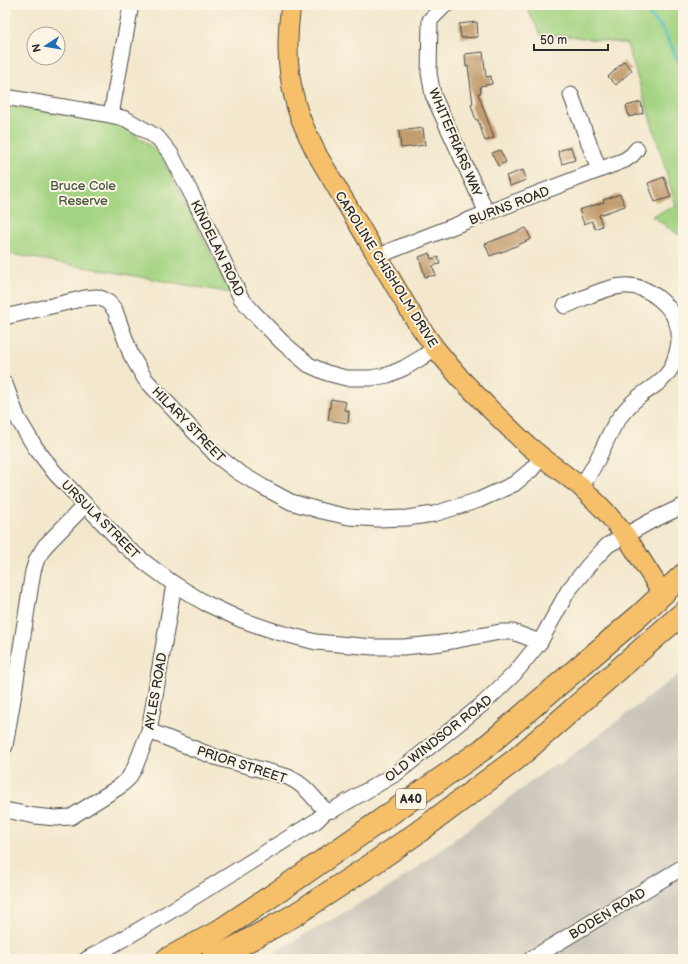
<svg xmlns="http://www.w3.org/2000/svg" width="688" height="964" font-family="'Balsamiq Sans',sans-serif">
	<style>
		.industrial { fill: #c9c3b8 }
		.green { fill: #a4d483; stroke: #688057 }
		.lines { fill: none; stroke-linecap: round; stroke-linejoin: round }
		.stream { stroke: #50bec5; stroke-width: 3 }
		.building { fill: #c29d6f }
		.minor-casing { stroke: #494743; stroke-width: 17 }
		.major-casing { stroke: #494743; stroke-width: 21 }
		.highway-casing { stroke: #494743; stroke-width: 24 }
		.minor { stroke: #fff; stroke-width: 15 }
		.major { stroke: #f6c06b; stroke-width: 19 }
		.highway { stroke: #f6c06b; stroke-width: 22 }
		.labels { text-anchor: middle; stroke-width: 4; stroke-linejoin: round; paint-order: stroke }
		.shield { fill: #fcf5e5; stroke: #6a6863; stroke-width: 1 }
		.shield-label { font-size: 12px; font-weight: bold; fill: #2b2b2b }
		.street-label { font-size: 13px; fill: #2b2b2b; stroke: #fcf5e5 }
		.park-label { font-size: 13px; fill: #495541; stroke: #fcf5e5 }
	</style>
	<rect width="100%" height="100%" fill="#fcf5e5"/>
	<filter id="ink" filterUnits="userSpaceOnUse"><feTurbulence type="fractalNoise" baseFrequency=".025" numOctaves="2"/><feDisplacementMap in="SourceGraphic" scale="8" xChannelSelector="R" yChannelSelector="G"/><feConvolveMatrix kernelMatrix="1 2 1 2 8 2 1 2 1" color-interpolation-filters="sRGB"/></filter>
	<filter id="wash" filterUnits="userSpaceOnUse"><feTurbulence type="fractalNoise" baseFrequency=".012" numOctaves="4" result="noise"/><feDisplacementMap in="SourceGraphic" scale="16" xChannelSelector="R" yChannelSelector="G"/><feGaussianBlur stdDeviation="0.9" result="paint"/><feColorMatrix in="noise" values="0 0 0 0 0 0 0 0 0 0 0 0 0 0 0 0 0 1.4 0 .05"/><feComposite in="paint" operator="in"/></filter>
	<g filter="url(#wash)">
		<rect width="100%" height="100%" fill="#f3e8cd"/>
		<polygon class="industrial" points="683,671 683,959 262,959 396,883 556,763 559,765"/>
		<g class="green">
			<polygon points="525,5 683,5 683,238 652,216 676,206 662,157 627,44 560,35 542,37"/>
			<polygon points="5,105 117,123 147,143 161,156 231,293 5,253"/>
		</g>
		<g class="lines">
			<polyline class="stream" points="640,5 662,28 683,70"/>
		</g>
		<g id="blocks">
			<g class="building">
				<polygon points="477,22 478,37 461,38 459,24"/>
				<polygon points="483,52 486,77 491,76 492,84 480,86 481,93 478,93 494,138 485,141 478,120 476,120 471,105 473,104 468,66 466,67 465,54"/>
				<polygon points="624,61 632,70 616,85 608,77"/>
				<polygon points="641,102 643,113 629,117 626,106"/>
				<polygon points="423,128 425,145 401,148 399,131"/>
				<polygon points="571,147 575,160 562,164 558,151"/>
				<polygon points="500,150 506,162 498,166 492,153"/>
				<polygon points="523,170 526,180 510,186 506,176"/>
				<polygon points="664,177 671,197 655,202 648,183"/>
				<polygon points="620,194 625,206 599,215 602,226 595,229 592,221 584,224 579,210 604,202 603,200"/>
				<polygon points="526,228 531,239 507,250 490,256 485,244"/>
				<polygon points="430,253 431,259 438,257 440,264 432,266 436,275 425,277 419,257"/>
				<polygon points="331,399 346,402 344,410 349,411 348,423 328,420"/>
			</g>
		</g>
	</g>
	<g filter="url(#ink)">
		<use href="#blocks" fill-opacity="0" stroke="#494743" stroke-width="1"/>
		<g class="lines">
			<defs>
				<g id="minor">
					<polyline points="446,5 444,6 430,20 429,73 433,95 487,213"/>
					<polyline points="571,95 599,170"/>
					<polyline points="5,97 111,115 126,119 145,130 158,138 171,154 193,197 241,298 253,312 282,342 309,365 327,373 346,378 371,378 388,375 404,368 421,358 435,348"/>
					<polyline points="111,115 131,5"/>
					<polyline points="379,258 390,251 487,213 625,160 632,155 637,149"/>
					<path d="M565,306C582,299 605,287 623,286C648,284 676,307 679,332C680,344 676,360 670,370C663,382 650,388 640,396C632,402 625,410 619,418C612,427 607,440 602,450C596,463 589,475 581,487"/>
					<polyline points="5,317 85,298 97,297 103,299 109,303 115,310 118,319 131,355 145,379 216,455 238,472 263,487 291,502 322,511 349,517 377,519 407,518 434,514 479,500 514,484 531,470 542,457"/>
					<polyline points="5,384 18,419 35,447 55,473 125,546 147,564 174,584 205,603 242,620 277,632 316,642 373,647 404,647 442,643 500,632 513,632 540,642"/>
					<path d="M149,731L215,757L288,777C307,786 312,797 326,811"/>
					<polyline points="5,746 13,699 33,571 37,559 45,546 85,505"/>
					<polyline points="5,810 35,816 56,818 71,817 119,787 128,779 135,767 149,731 174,584"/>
					<path d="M87,959C165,917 240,868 316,821L326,811L333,810L397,773L484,703L514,674L540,642L568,591L588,566L603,550L608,545L651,521L683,506"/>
					<polyline points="531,959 683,867"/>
				</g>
				<path id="major" d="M291,5C286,38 287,73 296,105C301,123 310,140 318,156L414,318L435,348L460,378L493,412L525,443L542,457L581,487L605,511L626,536L663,594"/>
				<g id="highway">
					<polyline points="167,959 216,933 282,889 482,750 639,616 683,575"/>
					<polyline points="212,959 227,952 293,916 368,867 417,833 515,760 683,613"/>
				</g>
			</defs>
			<use href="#minor" class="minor-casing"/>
			<use href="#major" class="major-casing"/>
			<use href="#highway" class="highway-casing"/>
			<use href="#minor" class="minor"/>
			<use href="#major" class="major"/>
			<use href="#highway" class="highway"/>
		</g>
	</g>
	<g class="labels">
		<rect class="shield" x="396" y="789" width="30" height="20" rx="3"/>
		<g class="shield-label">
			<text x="411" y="803">A40</text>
		</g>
		<g class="street-label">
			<text transform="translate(456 142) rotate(67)" y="5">WHITEFRIARS WAY</text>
			<text transform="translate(509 205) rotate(-21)" y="5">BURNS ROAD</text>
			<text transform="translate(218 248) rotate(64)" y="5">KINDELAN ROAD</text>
			<text transform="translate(387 269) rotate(58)" y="5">CAROLINE CHISHOLM DRIVE</text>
			<text transform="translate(189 424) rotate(46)" y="5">HILARY STREET</text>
			<text transform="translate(101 519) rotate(45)" y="5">URSULA STREET</text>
			<text transform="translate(155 691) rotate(-80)" y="5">AYLES ROAD</text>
			<text transform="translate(438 738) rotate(-38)" y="5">OLD WINDSOR ROAD</text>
			<text transform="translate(242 764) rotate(18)" y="5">PRIOR STREET</text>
			<text transform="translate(607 913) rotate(-31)" y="5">BODEN ROAD</text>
		</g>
		<g class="park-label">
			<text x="83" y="190">Bruce Cole<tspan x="83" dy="15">Reserve</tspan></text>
		</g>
	</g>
	<rect width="688" height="964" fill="none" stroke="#fcf5e5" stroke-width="20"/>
	<g transform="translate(46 46) rotate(258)"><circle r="19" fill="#fcf5e5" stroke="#a8a49b"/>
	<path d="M0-3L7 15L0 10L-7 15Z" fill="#1f6fb2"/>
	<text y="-6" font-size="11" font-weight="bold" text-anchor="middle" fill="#2b2b2b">N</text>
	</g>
	<path d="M534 44v6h74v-6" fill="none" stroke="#2b2b2b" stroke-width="2"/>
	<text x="540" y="44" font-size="12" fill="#2b2b2b" stroke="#fcf5e5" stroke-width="3" paint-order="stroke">50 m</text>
</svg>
